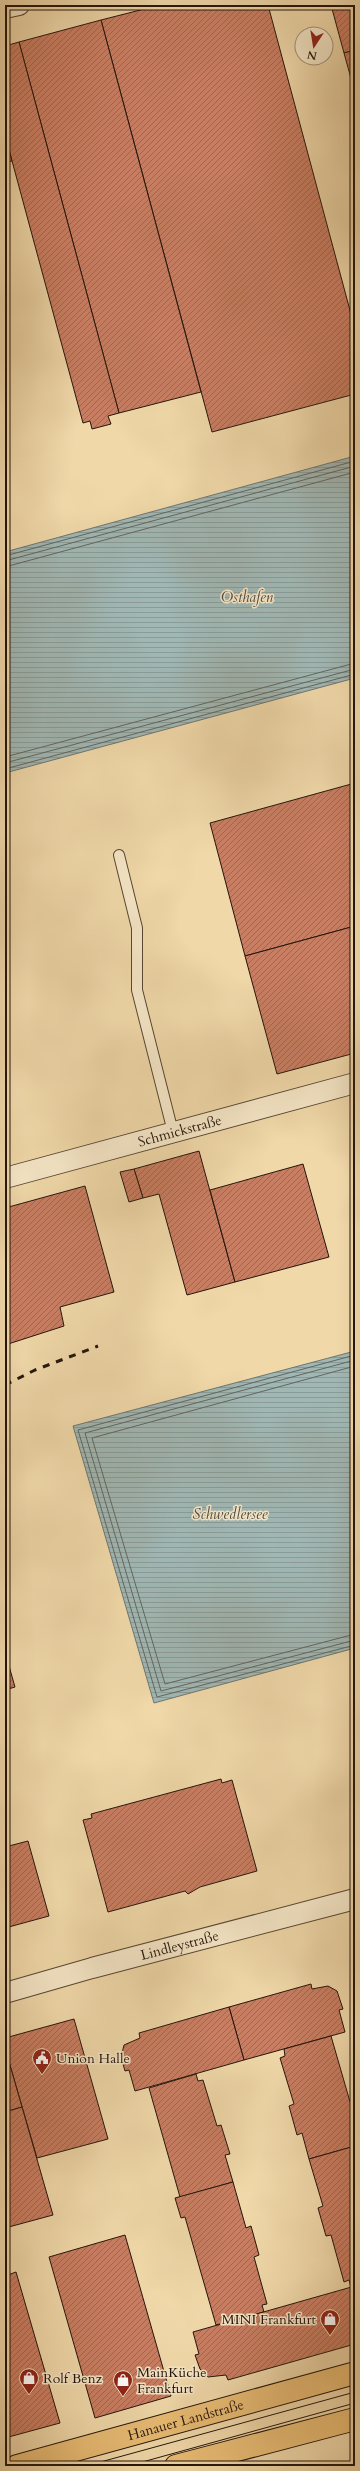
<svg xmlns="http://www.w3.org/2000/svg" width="360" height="2471" font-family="Cardo,serif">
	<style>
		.water { fill: url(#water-rules); stroke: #6e7670 }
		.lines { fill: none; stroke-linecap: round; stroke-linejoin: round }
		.shore { stroke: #626660; stroke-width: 1 }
		.building { fill: url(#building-hatch); stroke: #24150b }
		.lane-casing { stroke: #574632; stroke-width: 12 }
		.street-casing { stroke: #574632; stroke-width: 22 }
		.primary-casing { stroke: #24150b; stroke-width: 24 }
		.lane { stroke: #f5e6c7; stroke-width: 10 }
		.street { stroke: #f5e6c7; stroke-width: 20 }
		.primary { stroke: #e8bc74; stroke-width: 22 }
		.tram { stroke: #24150b; stroke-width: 1 }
		.rail { stroke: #24150b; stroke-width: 3; stroke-dasharray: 7 7; stroke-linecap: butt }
		.labels { text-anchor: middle; stroke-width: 3; stroke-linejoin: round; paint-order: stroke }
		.street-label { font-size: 14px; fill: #24150b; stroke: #f5e6c7 }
		.poi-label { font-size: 14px; fill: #24150b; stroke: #f5e6c7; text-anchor: start }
		.water-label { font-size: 15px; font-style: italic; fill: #4f4e46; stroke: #f5e6c7 }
	</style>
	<defs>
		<pattern id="water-rules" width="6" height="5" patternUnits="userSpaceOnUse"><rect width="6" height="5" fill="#a0b7b4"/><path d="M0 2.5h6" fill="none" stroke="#8a9c99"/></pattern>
		<pattern id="building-hatch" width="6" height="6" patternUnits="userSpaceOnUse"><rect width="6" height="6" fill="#c87e63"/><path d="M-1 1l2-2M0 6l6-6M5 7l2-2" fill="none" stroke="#a26650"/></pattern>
	</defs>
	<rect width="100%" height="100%" fill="#f0d8a9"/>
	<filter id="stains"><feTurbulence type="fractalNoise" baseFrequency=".005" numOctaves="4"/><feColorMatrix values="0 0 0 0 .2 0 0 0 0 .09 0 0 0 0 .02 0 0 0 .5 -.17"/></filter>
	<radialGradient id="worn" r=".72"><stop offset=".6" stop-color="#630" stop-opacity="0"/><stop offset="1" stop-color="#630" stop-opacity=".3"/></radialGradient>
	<g class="water">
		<polygon points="355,456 355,678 5,773 5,552"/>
		<polygon points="355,1351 355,1648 154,1703 73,1426"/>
	</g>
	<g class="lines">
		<g class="shore">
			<polyline points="5,556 355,461"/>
			<polyline points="5,561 355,466"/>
			<polyline points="5,567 355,472"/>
			<polyline points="5,757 355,663"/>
			<polyline points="5,763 355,669"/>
			<polyline points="5,769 355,674"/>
			<polyline points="355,1355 78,1430 157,1697 355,1645"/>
			<polyline points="355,1360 85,1433 161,1691 355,1640"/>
			<polyline points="355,1366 92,1438 165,1684 355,1634"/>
		</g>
	</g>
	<g class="building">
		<polygon points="160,5 268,5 355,329 355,394 212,432 101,20"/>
		<polygon points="331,5 355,5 355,50 344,53"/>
		<polygon points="101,20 201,392 119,413 19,42"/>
		<polygon points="19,42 119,413 108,416 111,424 92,429 90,421 83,423 5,135 5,46"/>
		<polygon points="355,50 355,93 344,53"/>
		<polygon points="5,135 12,161 5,163"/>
		<polygon points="355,783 355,926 245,956 210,823"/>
		<polygon points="355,926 355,1053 277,1074 245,956"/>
		<polygon points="199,1151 235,1282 187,1295 159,1194 143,1198 134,1169"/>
		<polygon points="303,1164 329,1257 235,1282 210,1190"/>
		<polygon points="134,1169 143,1198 129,1202 120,1172"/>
		<polygon points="85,1186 114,1292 60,1307 64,1326 5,1345 5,1208"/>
		<polygon points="5,1652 15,1687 5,1690"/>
		<polygon points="221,1779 222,1783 232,1780 257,1871 200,1887 188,1894 185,1891 108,1912 83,1820 92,1818 91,1814"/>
		<polygon points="28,1841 49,1916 5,1928 5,1847"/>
		<polygon points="311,1984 312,1989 328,1986 337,1991 343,2009 339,2010 345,2032 244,2060 229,2007"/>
		<polygon points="229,2007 244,2060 135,2091 129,2070 125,2071 121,2057 124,2045 140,2038 139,2033"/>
		<polygon points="74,2019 108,2139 37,2158 5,2048 5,2038"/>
		<polygon points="331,2036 355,2119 355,2146 309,2159 302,2133 297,2135 289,2106 294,2104 280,2058 285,2056 284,2049"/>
		<polygon points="5,2048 22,2107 5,2112"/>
		<polygon points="196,2074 198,2081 203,2080 217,2126 221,2125 230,2154 225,2155 233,2182 180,2197 149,2088"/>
		<polygon points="22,2107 53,2215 5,2228 5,2112"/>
		<polygon points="355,2146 355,2286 351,2287 349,2280 344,2282 331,2235 326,2236 318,2208 323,2206 309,2159"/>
		<polygon points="233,2182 246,2228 251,2226 259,2255 254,2257 267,2304 262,2305 264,2312 216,2325 185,2217 181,2218 175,2198"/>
		<polygon points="125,2235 171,2396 95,2418 49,2257"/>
		<polygon points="16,2272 60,2423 5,2438 5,2276"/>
		<polygon points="355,2286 355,2344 228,2380 226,2375 208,2377 200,2369 195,2355 199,2354 193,2332"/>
	</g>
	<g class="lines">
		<defs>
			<polyline id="lane" points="119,855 137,928 137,990 173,1132"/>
			<g id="street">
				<polyline points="5,8 19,5"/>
				<path id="s1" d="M5,1178L355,1083"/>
				<path id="s2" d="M5,1993L92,1968L355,1899"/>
			</g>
			<g id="primary">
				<path id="s3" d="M17,2466L355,2373"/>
				<polyline points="176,2466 355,2419"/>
			</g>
		</defs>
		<use href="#lane" class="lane-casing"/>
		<use href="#street" class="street-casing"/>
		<use href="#primary" class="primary-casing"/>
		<use href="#lane" class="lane"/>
		<use href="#street" class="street"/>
		<use href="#primary" class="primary"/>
		<g class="tram">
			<polyline points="86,2466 355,2392"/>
			<polyline points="128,2466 355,2403"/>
		</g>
		<polyline class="rail" points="5,1385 35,1370 98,1346"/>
	</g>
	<defs>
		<symbol id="civic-pin" viewBox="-11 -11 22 30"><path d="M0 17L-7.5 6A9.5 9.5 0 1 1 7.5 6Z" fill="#8f2418" stroke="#f5e6c7"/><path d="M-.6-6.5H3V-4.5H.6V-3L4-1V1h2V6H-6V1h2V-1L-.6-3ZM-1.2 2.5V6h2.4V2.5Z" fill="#fff"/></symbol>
		<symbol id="shop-pin" viewBox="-11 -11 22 30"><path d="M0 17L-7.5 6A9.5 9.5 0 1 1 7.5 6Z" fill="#8f2418" stroke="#f5e6c7"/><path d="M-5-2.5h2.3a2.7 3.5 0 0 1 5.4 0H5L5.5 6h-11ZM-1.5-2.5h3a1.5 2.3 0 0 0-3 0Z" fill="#fff"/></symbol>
	</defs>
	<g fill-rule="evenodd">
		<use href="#civic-pin" x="31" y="2047" width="22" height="30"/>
		<use href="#shop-pin" x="319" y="2308" width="22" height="30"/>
		<use href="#shop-pin" x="18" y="2367" width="22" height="30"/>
		<use href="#shop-pin" x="112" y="2369" width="22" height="30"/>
	</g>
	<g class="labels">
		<g class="street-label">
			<text dy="5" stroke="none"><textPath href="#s1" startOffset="181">Schmickstraße</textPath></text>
			<text dy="5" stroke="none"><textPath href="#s2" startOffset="181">Lindleystraße</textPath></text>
			<text dy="5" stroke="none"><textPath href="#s3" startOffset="175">Hanauer Landstraße</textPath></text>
		</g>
		<g class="poi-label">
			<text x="56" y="2063">Union Halle</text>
			<text x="316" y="2324" text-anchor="end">MINI Frankfurt</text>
			<text x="137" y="2377">MainKüche<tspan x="137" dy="16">Frankfurt</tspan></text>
			<text x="43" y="2383">Rolf Benz</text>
		</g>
		<g class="water-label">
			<text x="247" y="602">Osthafen</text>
			<text x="230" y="1519">Schwedlersee</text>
		</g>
	</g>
	<rect width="360" height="2471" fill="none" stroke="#f0d8a9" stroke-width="20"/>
	<rect x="6" y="6" width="348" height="2459" fill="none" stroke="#24150b" stroke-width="2"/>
	<rect x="10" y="10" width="340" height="2451" fill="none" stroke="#24150b"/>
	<g transform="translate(314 46) rotate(192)"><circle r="19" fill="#f5e6c7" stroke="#a1927c"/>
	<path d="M0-3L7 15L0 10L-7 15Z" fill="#8f2418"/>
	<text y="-6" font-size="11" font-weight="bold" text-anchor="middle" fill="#24150b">N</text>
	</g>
	<rect width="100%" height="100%" filter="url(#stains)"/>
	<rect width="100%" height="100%" fill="url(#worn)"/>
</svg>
